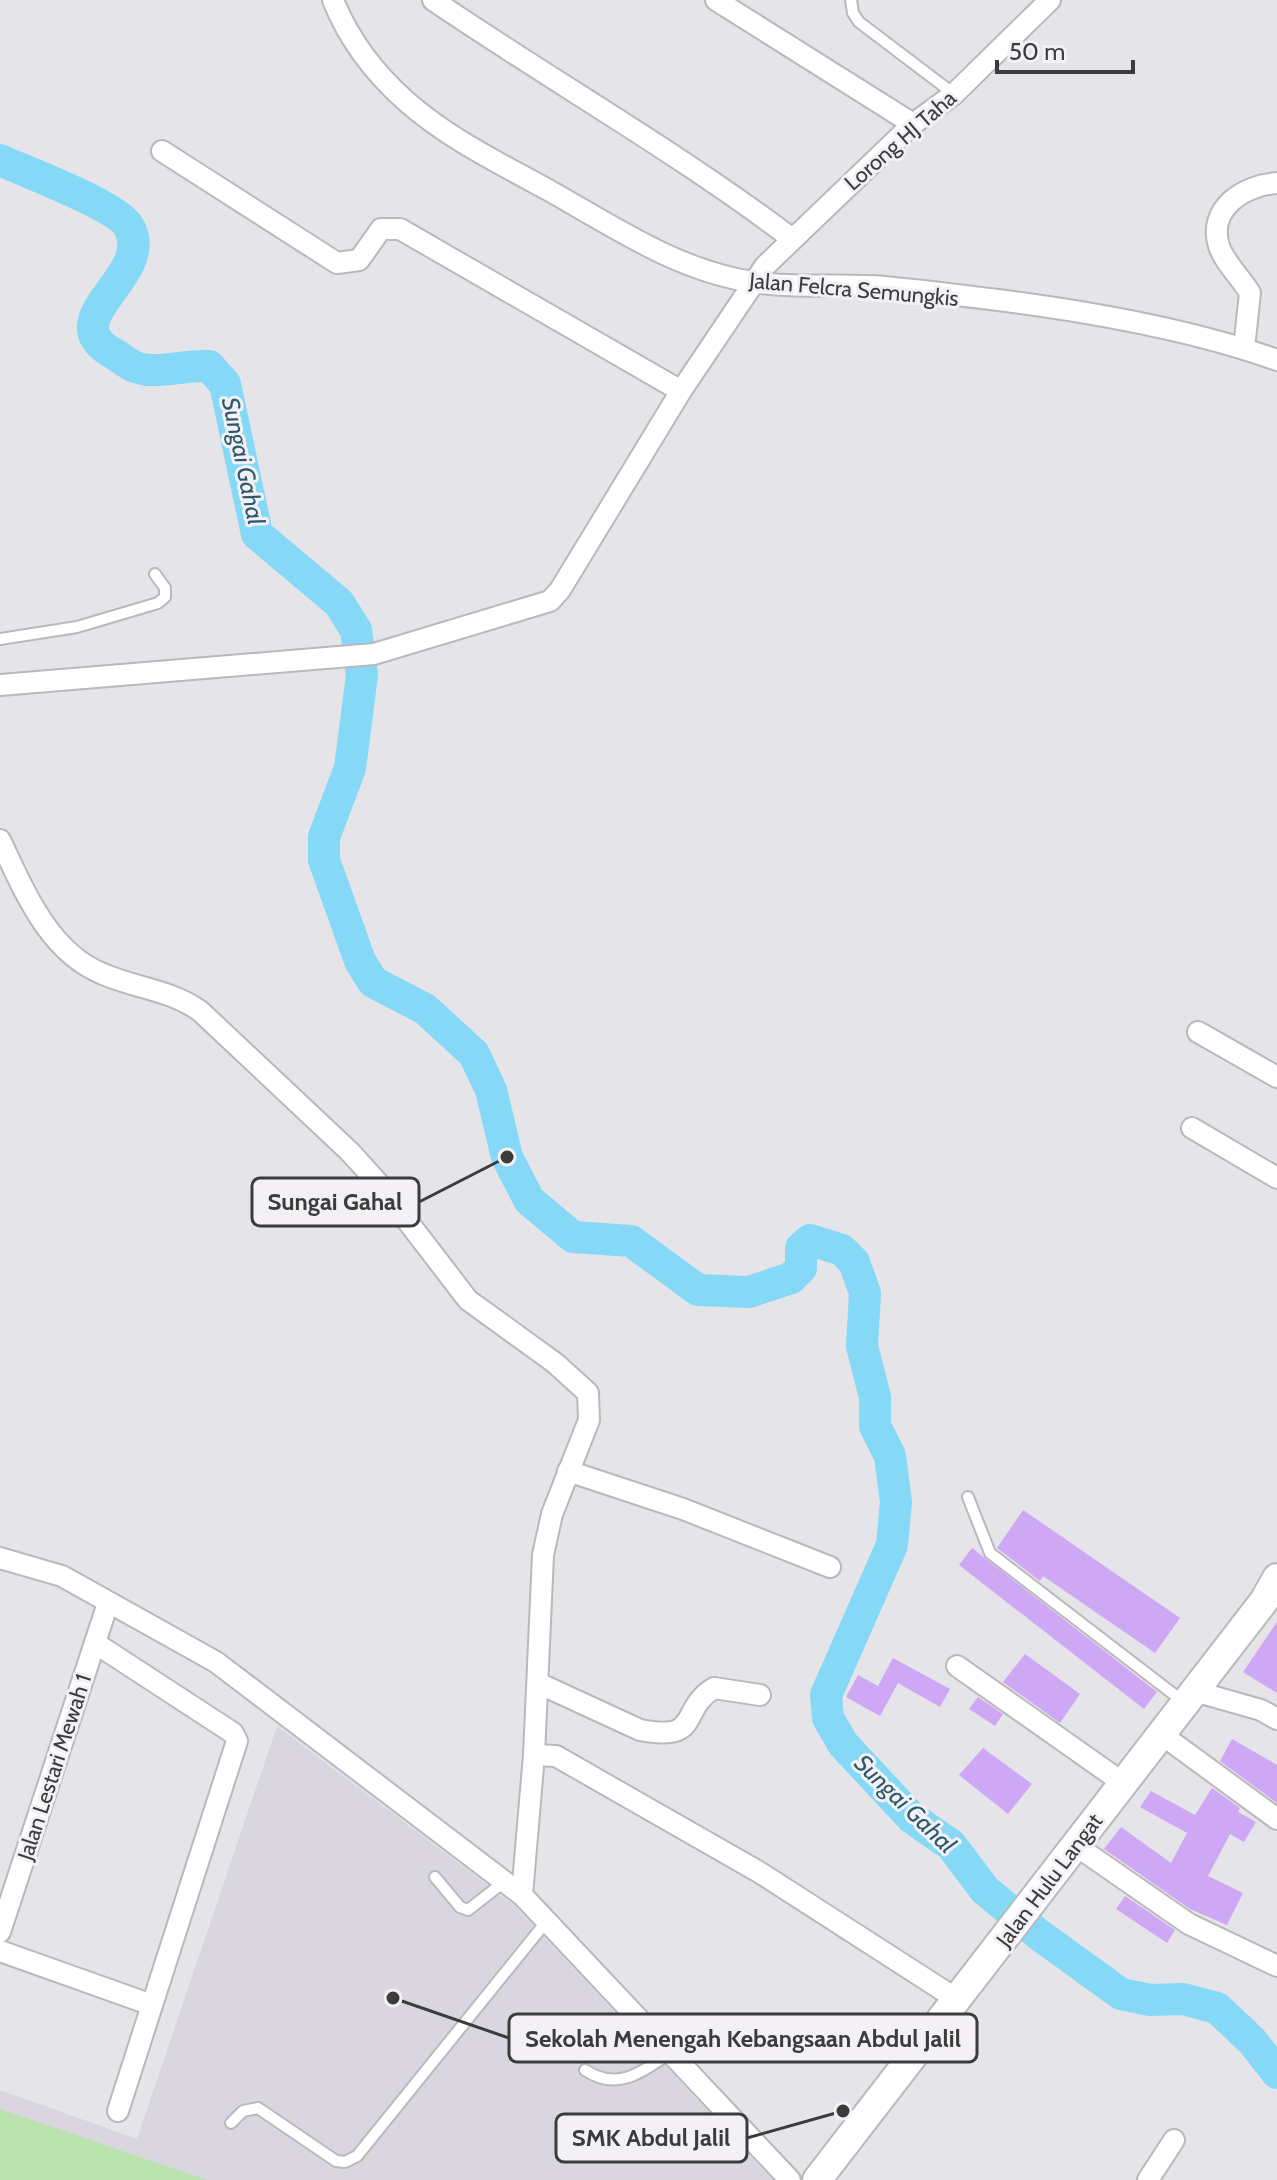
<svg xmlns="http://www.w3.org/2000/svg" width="1277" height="2180" font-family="Cabin,sans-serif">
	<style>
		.built { fill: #dad6e0 }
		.green { fill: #bae2ad }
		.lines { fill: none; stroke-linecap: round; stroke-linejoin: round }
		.river { stroke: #85d9f7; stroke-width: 32 }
		.building { fill: #cea7f5 }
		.lane-casing { stroke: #b9b8bb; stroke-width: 14 }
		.street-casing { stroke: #b9b8bb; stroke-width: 24 }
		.secondary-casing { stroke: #b9b8bb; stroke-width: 32 }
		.lane { stroke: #fff; stroke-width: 10 }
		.street { stroke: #fff; stroke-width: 20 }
		.secondary { stroke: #fff; stroke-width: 28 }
		.labels { text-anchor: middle; stroke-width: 6; stroke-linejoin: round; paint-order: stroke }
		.street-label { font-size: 22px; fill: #3d3c3d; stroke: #f3f1f5 }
		.water-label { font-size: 24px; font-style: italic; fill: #2a596a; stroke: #f3f1f5 }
		.leader { fill: none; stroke: #3d3c3d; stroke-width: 3 }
		.callout-dot { fill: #3d3c3d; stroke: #f3f1f5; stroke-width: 3 }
		.callout { fill: #f3f1f5; stroke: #3d3c3d; stroke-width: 3 }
		.callout-label { font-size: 24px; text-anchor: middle; font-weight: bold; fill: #3d3c3d }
	</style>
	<rect width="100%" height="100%" fill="#e5e4e8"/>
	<polygon class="built" points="277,1726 514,1905 773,2180 0,2180 0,2090 137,2139"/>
	<polygon class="green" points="0,2109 207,2180 0,2180"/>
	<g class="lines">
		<path class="river" d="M0,160C26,172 118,206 129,227C156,276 53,317 111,352C125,360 130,368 148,370C168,371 188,365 209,366L225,384L257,534L339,603L356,630L362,675L350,768L324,837V860L360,961L373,982L425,1009L474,1054L491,1090L507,1157L529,1200L573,1237L631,1241L698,1290L749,1292L791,1278L801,1268V1248L810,1240L842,1250L854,1262L865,1293L862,1346L875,1397V1426L890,1456L896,1502L892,1545L826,1695L828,1718L843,1744L912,1818L951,1845L985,1890L1038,1934L1121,1994L1150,2000L1183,1999L1217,2008L1252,2041L1277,2073"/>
	</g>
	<g class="building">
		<polygon points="1023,1510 1180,1618 1155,1653 1043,1576 1040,1581 997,1548"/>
		<polygon points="972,1548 1157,1692 1144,1709 959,1565"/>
		<polygon points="1277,1622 1277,1693 1243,1672"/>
		<polygon points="1025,1654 1080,1694 1060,1723 1003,1682"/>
		<polygon points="893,1658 950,1689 940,1707 898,1683 880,1716 846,1697 858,1675 878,1686"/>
		<polygon points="978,1697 1003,1714 995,1726 969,1709"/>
		<polygon points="1232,1739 1277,1765 1277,1803 1220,1761"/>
		<polygon points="983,1748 1032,1784 1008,1814 959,1775"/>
		<polygon points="1212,1788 1240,1808 1238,1812 1256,1822 1244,1842 1230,1834 1208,1876 1243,1893 1227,1925 1190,1909 1104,1849 1121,1827 1171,1863 1187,1833 1140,1807 1151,1791 1195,1815"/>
		<polygon points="1125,1896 1175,1930 1167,1943 1116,1909"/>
	</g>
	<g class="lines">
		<defs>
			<g id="lane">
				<polyline points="851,0 853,13 859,22 954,94"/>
				<polyline points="0,639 77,627 158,603 165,597 165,588 155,574"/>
				<polyline points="968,1497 990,1553 1185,1703"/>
				<polyline points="435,1877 460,1907 468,1910 504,1882"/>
				<path d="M585,2070C618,2092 641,2072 670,2053"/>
				<polyline points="231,2123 243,2111 258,2108 336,2161 345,2162 357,2156 546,1922"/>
			</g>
			<g id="street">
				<path d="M333,0C349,40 374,73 407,102C449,139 501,164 550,191C614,227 678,271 753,282C796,289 842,283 885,287C1010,300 1160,318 1277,360"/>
				<path d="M433,0C552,81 677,152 791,238"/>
				<polyline points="716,0 913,124"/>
				<polyline points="162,151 337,263 359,260 381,229 400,229 681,391"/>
				<path d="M1244,348L1250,293C1241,278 1224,262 1219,246C1207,208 1245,185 1277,183"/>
				<polyline points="0,685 374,654 550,601 560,590 681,391 765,266 913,124 954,94 1050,0"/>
				<path d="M0,840C24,890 48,952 103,974C135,988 171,990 200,1011L350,1152L379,1184L468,1300L555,1363L588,1393L589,1420L552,1514L543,1555L534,1755L522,1895L790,2180"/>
				<polyline points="1198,1032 1277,1077"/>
				<polyline points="1192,1128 1277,1178"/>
				<polyline points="568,1471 683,1509 830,1567"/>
				<polyline points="0,1558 62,1576 216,1662 522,1895"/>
				<polyline points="95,1643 233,1733 237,1741 118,2111"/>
				<polyline points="957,1666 1123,1783"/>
				<path d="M538,1683L640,1730C703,1742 678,1710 714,1688L760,1695"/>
				<polyline points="1194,1691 1261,1710 1277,1719"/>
				<polyline points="1161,1734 1277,1819"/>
				<polyline points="534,1755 556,1756 759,1872 958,2000"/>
				<polyline points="1075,1845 1189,1924 1277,1966"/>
				<polyline points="0,1932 108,1603"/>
				<polyline points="0,1951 152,2005"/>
				<polyline points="1148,2180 1174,2140"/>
			</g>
			<polyline id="secondary" points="817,2180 1264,1601 1277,1578"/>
		</defs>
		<use href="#lane" class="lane-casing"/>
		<use href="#street" class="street-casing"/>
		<use href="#secondary" class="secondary-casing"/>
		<use href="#lane" class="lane"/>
		<use href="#street" class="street"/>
		<use href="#secondary" class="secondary"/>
	</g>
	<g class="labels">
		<g class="street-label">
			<text transform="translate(900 140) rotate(-41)" y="8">Lorong HJ Taha</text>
			<text transform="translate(854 289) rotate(5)" y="8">Jalan Felcra Semungkis</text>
			<text transform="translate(54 1767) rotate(-72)" y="8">Jalan Lestari Mewah 1</text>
			<text transform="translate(1049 1880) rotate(-53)" y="8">Jalan Hulu Langat</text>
		</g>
		<g class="water-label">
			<text transform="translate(243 461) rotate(78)" y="8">Sungai Gahal</text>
			<text transform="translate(905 1804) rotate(44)" y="8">Sungai Gahal</text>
		</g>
	</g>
	<path class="leader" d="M507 1157L419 1202M393 1998L509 2038M843 2111L747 2138"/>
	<g class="callout-dot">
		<circle cx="507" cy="1157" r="8"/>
		<circle cx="393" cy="1998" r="8"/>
		<circle cx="843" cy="2111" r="8"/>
	</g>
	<g class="callout">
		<rect x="252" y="1178" width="167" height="48" rx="8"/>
		<rect x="509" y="2014" width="468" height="48" rx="8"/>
		<rect x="556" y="2114" width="191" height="48" rx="8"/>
	</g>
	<g class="callout-label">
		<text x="335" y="1210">Sungai Gahal</text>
		<text x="743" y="2047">Sekolah Menengah Kebangsaan Abdul Jalil</text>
		<text x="651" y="2146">SMK Abdul Jalil</text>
	</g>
	<path d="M997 60v12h136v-12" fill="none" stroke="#3d3c3d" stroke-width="4"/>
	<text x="1009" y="60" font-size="24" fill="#3d3c3d" stroke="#f3f1f5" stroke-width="6" paint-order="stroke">50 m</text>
</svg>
